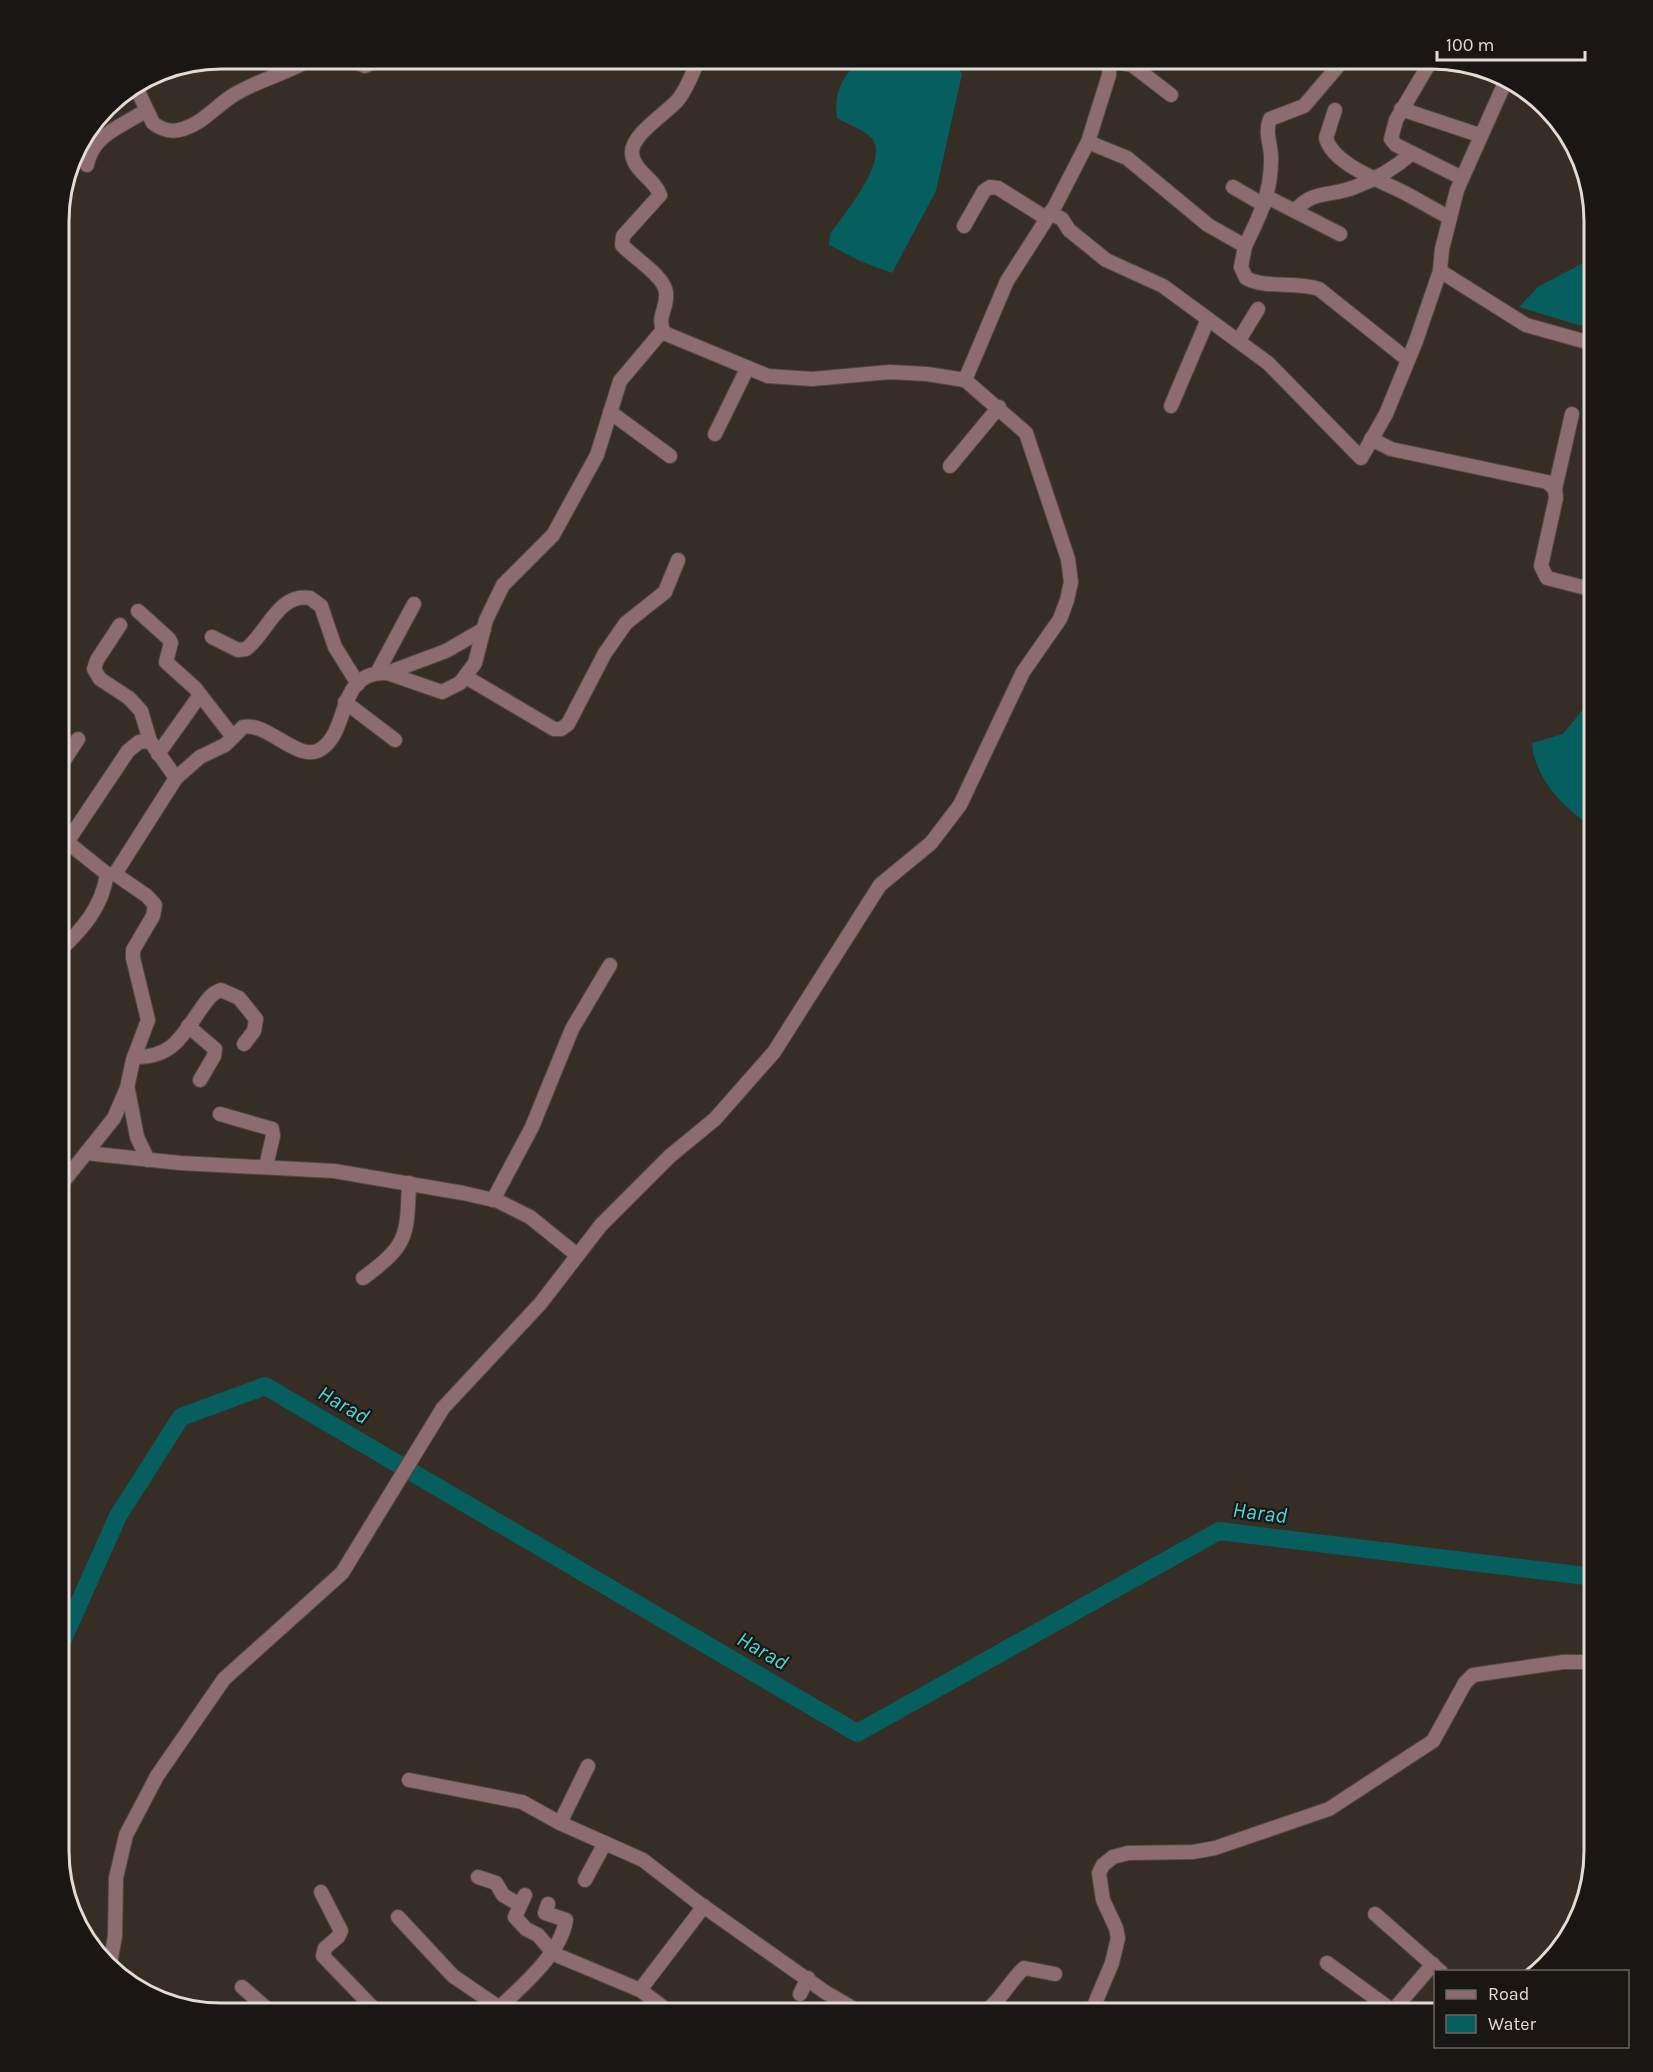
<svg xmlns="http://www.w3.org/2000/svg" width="1653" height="2072" font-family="Karla,sans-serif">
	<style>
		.water { fill: #065e5f }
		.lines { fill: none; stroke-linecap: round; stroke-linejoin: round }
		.river { stroke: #065e5f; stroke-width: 18 }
		.minor-casing { stroke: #524941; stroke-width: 16 }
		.minor { stroke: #8c6c6e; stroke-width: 14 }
		.labels { text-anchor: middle; stroke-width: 4.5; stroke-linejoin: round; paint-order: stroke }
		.water-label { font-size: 22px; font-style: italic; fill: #47d9dc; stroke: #1a1613 }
		.rim { fill: none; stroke: #e2dcd7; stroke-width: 3 }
	</style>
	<rect width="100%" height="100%" fill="#362d25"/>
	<g class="water">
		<path d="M863,59H953L962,74L936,191L892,273L860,261L829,245L830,234C843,215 888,163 873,140C865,129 848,125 837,118C833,94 843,73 863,59Z"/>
		<polygon points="1594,253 1594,325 1578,325 1519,307 1539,286 1587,261"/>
		<path d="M1594,696V803L1584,821C1560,804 1534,775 1532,743L1563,734Z"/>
	</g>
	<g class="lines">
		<polyline class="river" points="59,1648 118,1516 181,1417 265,1386 857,1733 1219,1531 1594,1577"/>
		<defs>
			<g id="minor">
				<polyline points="350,59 365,66 380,59"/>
				<polyline points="1432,59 1396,120 1391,139 1396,145 1462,178"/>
				<polyline points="1110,61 1132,65 1171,95"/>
				<polyline points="1005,62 1006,59"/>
				<path d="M135,85L153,123C162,130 171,133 183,129C203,123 215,107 232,96C257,80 286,74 311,59"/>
				<polyline points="1401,109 1479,135"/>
				<path d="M1335,110L1326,138C1333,165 1382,181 1405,193C1420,201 1435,210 1450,218"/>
				<path d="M1088,142L1127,158L1208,225L1245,246C1259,218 1271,193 1271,161C1272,145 1264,134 1270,119L1304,106L1344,59"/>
				<path d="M87,165C93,134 121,127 145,111"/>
				<polyline points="1233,187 1264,205"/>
				<polyline points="1267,197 1340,234"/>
				<path d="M1295,211C1313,189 1331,197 1355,187C1377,179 1395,168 1412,153"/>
				<polyline points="1050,213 1062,219 1069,230 1106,260 1163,286 1268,363 1361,458 1386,414 1416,341 1440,271 1442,249 1457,190 1507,78"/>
				<polyline points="964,226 984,191 990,187 998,188 1046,218"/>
				<path d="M1245,246L1241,267L1246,278C1265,289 1296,281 1319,289L1408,360"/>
				<polyline points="1440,271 1526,325 1594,344"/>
				<polyline points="1239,340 1258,309"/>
				<polyline points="965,380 1007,281 1055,206 1088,142 1109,75 1110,59"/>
				<polyline points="1171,406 1208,319"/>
				<polyline points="610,412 670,456"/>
				<polyline points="715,434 747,369"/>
				<polyline points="1371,439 1391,449 1547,482 1555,489 1556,498 1541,566 1547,578 1594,590"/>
				<polyline points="950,466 999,407"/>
				<polyline points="1555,489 1572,414"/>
				<polyline points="138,611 169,639 171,643 166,662 195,688 233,737"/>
				<polyline points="120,625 97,660 94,669 100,679 129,698 141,711 150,741 176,778"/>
				<path d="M212,637L238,650L246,649C268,632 278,593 310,598L321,606L335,647L358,684"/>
				<polyline points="377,673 414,604"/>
				<polyline points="387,673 446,651 484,629"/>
				<polyline points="466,677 554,729 561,729 568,724 605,653 626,623 665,592 678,560"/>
				<polyline points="345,702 395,740"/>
				<polyline points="158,754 200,695"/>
				<polyline points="59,768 78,739"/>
				<polyline points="67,842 128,751 139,742 150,741"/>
				<path d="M107,874H115L176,778L200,757L225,745L243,727C267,721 299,764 321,749C351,729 336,671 387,673L442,692L460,683L475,663L486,620L503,585L553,535L597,455L620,381L663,330"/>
				<path d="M59,951C83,929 102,907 107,874L67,842L59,830"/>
				<polyline points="188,1026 215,1049 214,1056 200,1080"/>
				<path d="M134,1057C174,1058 182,1035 203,1006C208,999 212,993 221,990L239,998L256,1019L254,1031L244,1044"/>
				<polyline points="128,1090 137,1137 148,1160"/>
				<polyline points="220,1114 272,1129 273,1136 266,1166"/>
				<polyline points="86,1153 180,1163 334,1171 463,1193 498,1201 530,1217 577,1255"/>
				<polyline points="59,1187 114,1118 127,1088 133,1060 148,1020 133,958 133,950 153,916 155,905 147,896 115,874"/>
				<polyline points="493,1200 532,1127 572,1029 610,965"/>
				<path d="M363,1278C408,1245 407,1237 409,1183"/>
				<polyline points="409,1780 522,1802 560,1823 643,1860 696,1901 825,1992 861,2013"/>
				<polyline points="560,1823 588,1766"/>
				<polyline points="478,1877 496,1883 503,1895 520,1905"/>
				<polyline points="585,1880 605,1843"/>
				<polyline points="321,1892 341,1931 338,1937 325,1948 323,1956 378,2013"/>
				<polyline points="525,1895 515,1917 526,1929 538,1935 554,1954 640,1990 671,2013"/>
				<polyline points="1375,1914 1441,1972"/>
				<polyline points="398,1917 453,1976 500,2008"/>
				<polyline points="1327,1963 1393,2011"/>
				<path d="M110,1964L115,1936L116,1878L126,1835L157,1776L224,1679L342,1573L443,1408L540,1304L601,1225L670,1156L715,1119L774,1052L880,885L931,843L960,805L1023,672L1060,619L1067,600L1071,582L1068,559L1026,433L965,380L927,374L890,372L812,379L768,376L664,333C656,315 668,310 666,292C664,276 634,258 622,245L623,236L660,195C655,179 633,171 632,153C631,135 666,113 677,101C687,89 693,73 698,59"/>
				<polyline points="242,1987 272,2013"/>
				<polyline points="640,1990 704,1906"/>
				<polyline points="800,1994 808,1978"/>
				<path d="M494,2013C519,1988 560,1956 566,1920L545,1913L548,1904"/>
				<path d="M983,2013C1000,2002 1009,1982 1024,1968L1055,1974"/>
				<polyline points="1091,2013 1112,1963 1118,1938 1116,1928 1103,1900 1099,1873 1103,1865 1113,1857 1128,1853 1193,1852 1215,1848 1329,1809 1433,1741 1465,1683 1473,1675 1563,1662 1594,1662"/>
				<polyline points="1391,2013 1433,1964"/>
			</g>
		</defs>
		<use href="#minor" class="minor-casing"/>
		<use href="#minor" class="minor"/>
	</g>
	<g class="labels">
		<g class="water-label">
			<text transform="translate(344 1404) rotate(30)" y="8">Harad</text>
			<text transform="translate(1260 1512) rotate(7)" y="8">Harad</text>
			<text transform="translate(763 1650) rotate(30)" y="8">Harad</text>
		</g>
	</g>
	<path d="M0 0H1653V2072H0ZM221 69H1432A152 152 0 0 1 1584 221V1851A152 152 0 0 1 1432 2003H221A152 152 0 0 1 69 1851V221A152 152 0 0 1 221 69Z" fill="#1a1613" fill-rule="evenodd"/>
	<path class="rim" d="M221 69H1432A152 152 0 0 1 1584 221V1851A152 152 0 0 1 1432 2003H221A152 152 0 0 1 69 1851V221A152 152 0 0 1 221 69Z"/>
	<rect x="1434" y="1970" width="195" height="78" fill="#1a1613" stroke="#6a6561" stroke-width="1.5"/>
	<rect x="1446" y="1990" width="30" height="9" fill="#8c6c6e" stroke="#6a6561" stroke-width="1.5"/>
	<text x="1488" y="2000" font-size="18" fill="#e2dcd7">Road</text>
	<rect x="1446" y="2015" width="30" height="18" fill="#065e5f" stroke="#6a6561" stroke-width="1.5"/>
	<text x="1488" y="2030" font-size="18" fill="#e2dcd7">Water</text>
	<path d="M1437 51v9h148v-9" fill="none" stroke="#e2dcd7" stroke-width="3"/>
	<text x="1446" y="51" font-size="18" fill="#e2dcd7" stroke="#1a1613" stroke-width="4.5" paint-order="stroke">100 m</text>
</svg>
